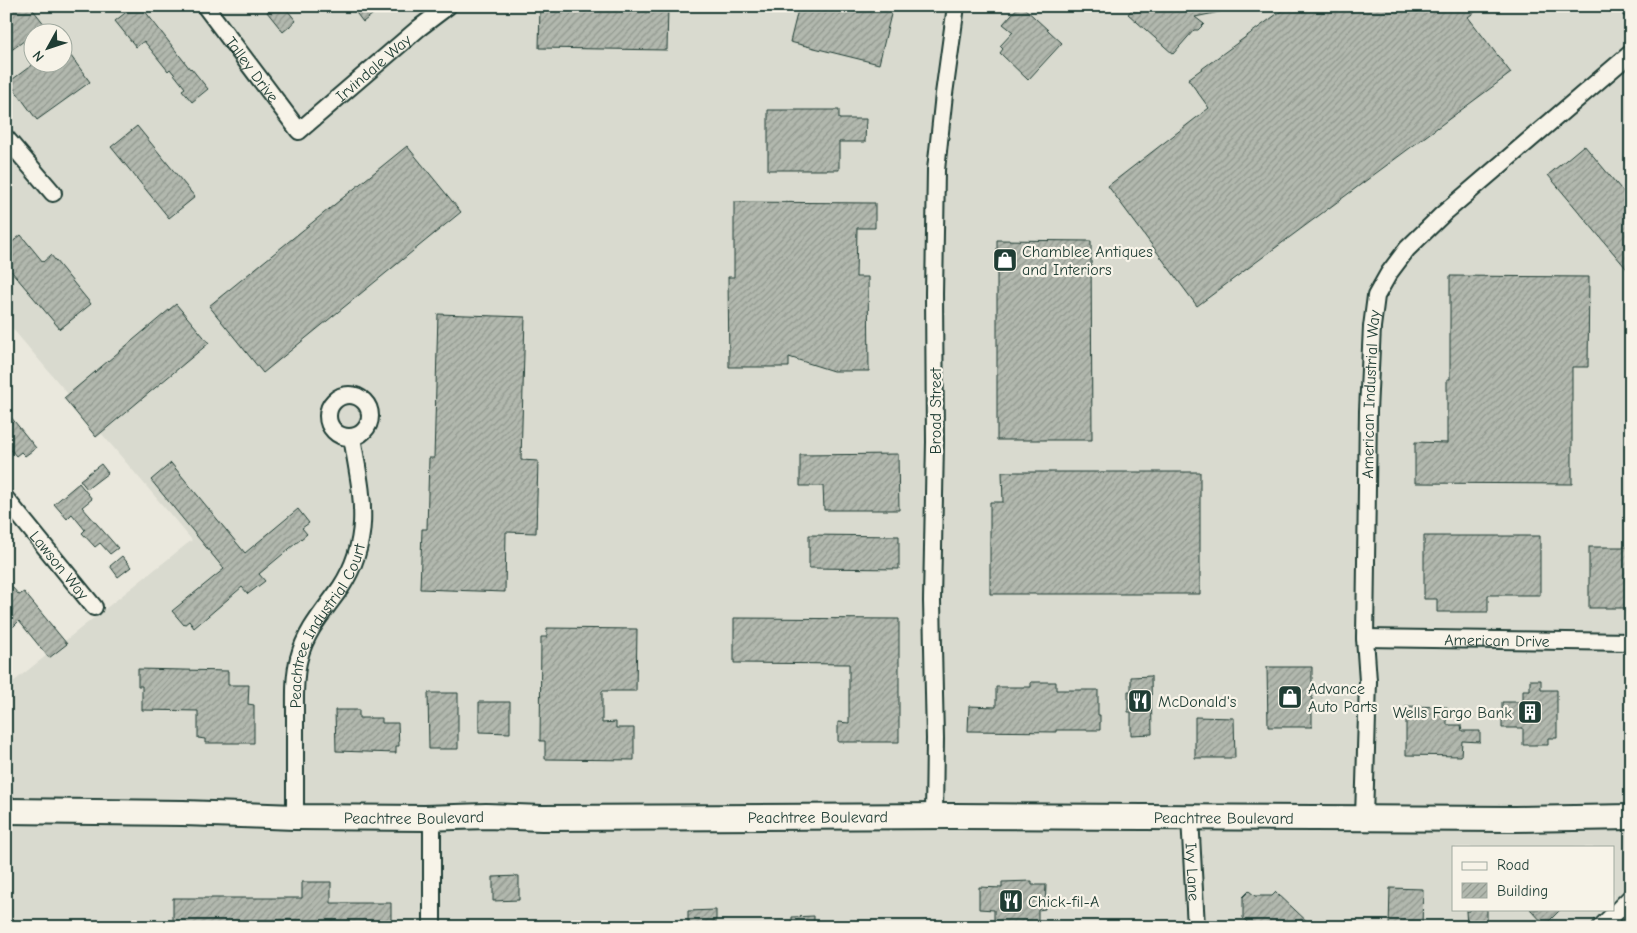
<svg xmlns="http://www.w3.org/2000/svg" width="1637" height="933" font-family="'Comic Neue',sans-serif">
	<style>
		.built { fill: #d9dacf; fill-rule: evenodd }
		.building { fill: url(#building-hatch); stroke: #1f3d34 }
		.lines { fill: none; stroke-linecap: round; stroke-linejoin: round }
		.minor-casing { stroke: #1f3d34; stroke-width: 20 }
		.highway-casing { stroke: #1f3d34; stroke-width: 28 }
		.minor { stroke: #f7f3e8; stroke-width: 16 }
		.highway { stroke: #f7f3e8; stroke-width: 24 }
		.labels { text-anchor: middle; stroke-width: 4.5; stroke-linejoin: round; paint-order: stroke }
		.street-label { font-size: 16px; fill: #1f3d34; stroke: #f7f3e8 }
		.poi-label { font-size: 16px; fill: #1f3d34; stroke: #f7f3e8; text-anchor: start }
	</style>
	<defs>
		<pattern id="building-hatch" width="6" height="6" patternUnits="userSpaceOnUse" patternTransform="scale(1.25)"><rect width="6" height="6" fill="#b2b8ae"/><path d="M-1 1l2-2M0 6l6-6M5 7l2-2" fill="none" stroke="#90978e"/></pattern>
	</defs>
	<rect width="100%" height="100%" fill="#eae8dd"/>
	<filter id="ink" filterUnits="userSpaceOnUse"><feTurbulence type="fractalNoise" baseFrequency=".02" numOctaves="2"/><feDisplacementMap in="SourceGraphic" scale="10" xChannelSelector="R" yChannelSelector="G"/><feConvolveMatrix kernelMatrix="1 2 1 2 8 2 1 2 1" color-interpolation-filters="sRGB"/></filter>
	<g filter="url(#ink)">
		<path class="built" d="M6,6H1631V927H6V684L8,686L192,540L6,321ZM32,32H62V62H32ZM1453,847H1613V909H1453Z"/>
		<g class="building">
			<polygon points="6,6 30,6 45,25 35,32 32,32 32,35 6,54"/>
			<polygon points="134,6 141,6 190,69 191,68 208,89 192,102 182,90 185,88 170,69 168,71 144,41 136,47 115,21"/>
			<polygon points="275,6 284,6 296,21 283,32 267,12"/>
			<polygon points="351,6 383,6 363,22"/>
			<polygon points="540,6 668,6 667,50 539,48"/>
			<polygon points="799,6 893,6 879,64 790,42"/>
			<polygon points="1019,6 1022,6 1062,43 1028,80 1000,53 1003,49 1000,46 1013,32 1003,24"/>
			<polygon points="1135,6 1223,6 1224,11 1195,17 1204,24 1198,30 1194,30 1173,54 1128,14"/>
			<polygon points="1288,6 1483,6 1468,17 1511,73 1197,306 1108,186 1209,108 1188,79"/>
			<polygon points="62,44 90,82 37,120 9,82 36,62 62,62"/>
			<polygon points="768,110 839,110 839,119 866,119 865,142 839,142 839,170 768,170"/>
			<polygon points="137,126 195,197 169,218 111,147"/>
			<polygon points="1584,145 1631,201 1631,274 1548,175"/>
			<polygon points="407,146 461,212 263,373 209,306"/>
			<polygon points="734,202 875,203 875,228 857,228 856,277 868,277 869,371 833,371 789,357 789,367 729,367 728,277 734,277"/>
			<polygon points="21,235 43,262 51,255 91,304 60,329 6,265 6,247"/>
			<polygon points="997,240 1091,241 1092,440 997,440"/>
			<polygon points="1450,276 1589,277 1588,367 1572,367 1572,484 1415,483 1415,442 1447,443 1447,379 1450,379"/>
			<polygon points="176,304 209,343 96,437 64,398"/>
			<polygon points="438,314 525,317 521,460 538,461 536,533 506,532 505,592 420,589 422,529 427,529 429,458 434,458"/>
			<polygon points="6,411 36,448 25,456 21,452 16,456 6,444"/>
			<polygon points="898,454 899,510 824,510 823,486 800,486 800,455"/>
			<polygon points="171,463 245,553 298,509 309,523 302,528 307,534 259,574 265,581 248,594 242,587 194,628 189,621 184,625 172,611 224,569 151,480"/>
			<polygon points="101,464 108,473 87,489 80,480"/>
			<polygon points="1002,472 1200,472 1200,594 990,594 990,502 1003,502"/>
			<polygon points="79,483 92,499 82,507 118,548 110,554 100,543 95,547 82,533 85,530 72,514 67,519 54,504"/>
			<polygon points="809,535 899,536 899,569 809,568"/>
			<polygon points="1424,536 1540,536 1540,595 1488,595 1488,612 1437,612 1437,599 1424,599"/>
			<rect x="1589" y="547" width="42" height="61"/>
			<polygon points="122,556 131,567 118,577 110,566"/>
			<polygon points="6,580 19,595 24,592 67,644 49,658 19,621 13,627 6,619"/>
			<polygon points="734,618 899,619 899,742 838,742 838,722 849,723 849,664 734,663"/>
			<polygon points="547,628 637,629 636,691 602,691 602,723 616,722 616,728 634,728 634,760 545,759 545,741 540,741 541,637 547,637"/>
			<polygon points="1267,667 1312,667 1312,727 1268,727"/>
			<polygon points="138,669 228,671 228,685 249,685 248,704 254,705 254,743 205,743 205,739 198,738 198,711 142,710 142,686 138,686"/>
			<polygon points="1151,676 1152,734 1131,735 1131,712 1128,712 1128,691 1131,691 1131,677"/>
			<polygon points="1530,680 1541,680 1541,690 1557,690 1557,738 1548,738 1548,745 1523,745 1523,728 1502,728 1502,702 1523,702 1523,690 1530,690"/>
			<polygon points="1031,682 1056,682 1056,690 1098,690 1098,715 1100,715 1100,730 1056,730 1056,732 968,731 969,706 996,707 996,687 1031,687"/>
			<polygon points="428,693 458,693 458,749 429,749"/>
			<polygon points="479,702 510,702 510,733 479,732"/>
			<polygon points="1406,706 1447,707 1447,725 1461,725 1462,731 1480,731 1480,742 1462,741 1461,756 1406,755"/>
			<polygon points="335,710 359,710 359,718 382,718 382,723 398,723 399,746 396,746 396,753 336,751"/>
			<polygon points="1195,717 1234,718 1235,758 1195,758"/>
			<polygon points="519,876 519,900 493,901 493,877"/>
			<polygon points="1032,881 1032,885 1046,885 1045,909 1038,910 1038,927 994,927 994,910 979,909 979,887 1002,888 1002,882"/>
			<polygon points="302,882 331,882 331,903 391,903 391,922 327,922 327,927 302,927 302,920 246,920 246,927 173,927 173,898 302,898"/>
			<polygon points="1390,888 1423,889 1422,927 1389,927"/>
			<polygon points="1249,891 1255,896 1272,896 1276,892 1313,927 1252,927 1243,918 1243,897"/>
			<polygon points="1470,909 1487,909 1487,927 1467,927 1466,911 1470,911"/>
			<polygon points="1530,909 1561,909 1545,925"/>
			<polygon points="716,910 716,927 688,927 688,911"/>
			<polygon points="814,916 814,927 792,927 792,917"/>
		</g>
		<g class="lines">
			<defs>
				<g id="minor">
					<path id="s1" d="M205,6L299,131L419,28L448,6"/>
					<polyline points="1630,6 1631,10"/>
					<polyline points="6,138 53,193"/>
					<circle cx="349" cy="416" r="21"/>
					<path id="s2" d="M6,499L94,607"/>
					<path id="s3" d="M1365,638L1631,642"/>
					<path id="s4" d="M295,817C295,783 295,749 295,715C295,696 294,676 299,658C306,630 325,610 341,587C374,536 361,492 352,437"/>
					<polyline points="934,817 935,739 932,601 935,442 934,294 936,170 944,94 956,6"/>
					<path id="s5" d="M1190,817L1196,927"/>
					<polyline points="432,818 432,927"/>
					<path id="s6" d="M1364,818L1368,681L1365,638L1368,411L1372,327L1376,296L1389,273L1407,249L1443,214L1631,53"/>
					<polyline points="1601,927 1631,897"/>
				</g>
				<g id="highway">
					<path id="s7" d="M6,811L183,813L295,817L425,818L486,816L542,818L954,816L1514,819L1631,817"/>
				</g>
			</defs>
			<use href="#minor" class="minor-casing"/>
			<use href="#highway" class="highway-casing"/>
			<use href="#minor" class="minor"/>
			<use href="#highway" class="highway"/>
		</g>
	</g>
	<defs>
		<symbol id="shop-square" viewBox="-11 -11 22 22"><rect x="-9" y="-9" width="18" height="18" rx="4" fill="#1f3d34" stroke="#f7f3e8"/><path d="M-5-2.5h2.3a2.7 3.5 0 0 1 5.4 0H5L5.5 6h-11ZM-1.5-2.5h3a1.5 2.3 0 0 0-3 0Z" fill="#fff"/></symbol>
		<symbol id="restaurant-square" viewBox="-11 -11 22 22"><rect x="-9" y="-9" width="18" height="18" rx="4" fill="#1f3d34" stroke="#f7f3e8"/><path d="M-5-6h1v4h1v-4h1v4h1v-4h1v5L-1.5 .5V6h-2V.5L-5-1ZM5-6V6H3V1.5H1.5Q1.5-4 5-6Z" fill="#fff"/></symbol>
		<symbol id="building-square" viewBox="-11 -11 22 22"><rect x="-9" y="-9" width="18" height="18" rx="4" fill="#1f3d34" stroke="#f7f3e8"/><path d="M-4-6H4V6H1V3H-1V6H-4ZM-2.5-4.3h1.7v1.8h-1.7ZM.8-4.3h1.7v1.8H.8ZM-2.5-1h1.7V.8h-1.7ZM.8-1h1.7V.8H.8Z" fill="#fff"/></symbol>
	</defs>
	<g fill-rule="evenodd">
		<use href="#shop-square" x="991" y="246" width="28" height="28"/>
		<use href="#shop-square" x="1276" y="683" width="28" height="28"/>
		<use href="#restaurant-square" x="1126" y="687" width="28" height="28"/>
		<use href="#building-square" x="1516" y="698" width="28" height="28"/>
		<use href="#restaurant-square" x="997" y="887" width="28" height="28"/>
	</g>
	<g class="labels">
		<g class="street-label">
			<text dy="6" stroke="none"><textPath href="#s1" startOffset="254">Irvindale Way</textPath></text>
			<text dy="6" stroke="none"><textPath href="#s1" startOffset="79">Talley Drive</textPath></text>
			<text dy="6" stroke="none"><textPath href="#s6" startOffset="424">American Industrial Way</textPath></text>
			<text transform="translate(935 411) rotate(-90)" y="6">Broad Street</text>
			<text dy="6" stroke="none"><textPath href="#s2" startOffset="85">Lawson Way</textPath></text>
			<text dy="6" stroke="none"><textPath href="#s4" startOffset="199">Peachtree Industrial Court</textPath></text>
			<text dy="6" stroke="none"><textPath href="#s3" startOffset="132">American Drive</textPath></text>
			<text dy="6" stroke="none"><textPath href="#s7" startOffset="408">Peachtree Boulevard</textPath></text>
			<text dy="6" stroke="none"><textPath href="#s7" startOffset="812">Peachtree Boulevard</textPath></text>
			<text dy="6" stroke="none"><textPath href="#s7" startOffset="1218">Peachtree Boulevard</textPath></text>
			<text dy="6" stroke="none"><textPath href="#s5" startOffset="55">Ivy Lane</textPath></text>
		</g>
		<g class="poi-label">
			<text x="1022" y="257">Chamblee Antiques<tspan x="1022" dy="18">and Interiors</tspan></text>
			<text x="1308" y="694">Advance<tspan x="1308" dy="18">Auto Parts</tspan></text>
			<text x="1158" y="707">McDonald's</text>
			<text x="1512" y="718" text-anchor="end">Wells Fargo Bank</text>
			<text x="1028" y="907">Chick-fil-A</text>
		</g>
	</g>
	<rect width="1637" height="933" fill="none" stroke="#f7f3e8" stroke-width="25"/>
	<rect x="12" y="12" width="1612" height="908" fill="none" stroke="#1f3d34" stroke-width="2" filter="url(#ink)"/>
	<rect x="1452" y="846" width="162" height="65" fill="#f7f3e8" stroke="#a1aaa0"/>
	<rect x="1462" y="862" width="25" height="8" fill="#f7f3e8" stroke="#a1aaa0"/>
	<text x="1497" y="870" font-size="15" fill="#1f3d34">Road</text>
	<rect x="1462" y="883" width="25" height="15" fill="url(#building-hatch)" stroke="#a1aaa0"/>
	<text x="1497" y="896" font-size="15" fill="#1f3d34">Building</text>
	<g transform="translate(48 48) rotate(230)"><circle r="24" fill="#f7f3e8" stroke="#a1aaa0"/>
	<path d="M0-4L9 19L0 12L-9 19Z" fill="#1f3d34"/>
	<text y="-8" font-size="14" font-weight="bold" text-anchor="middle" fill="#1f3d34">N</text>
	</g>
</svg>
